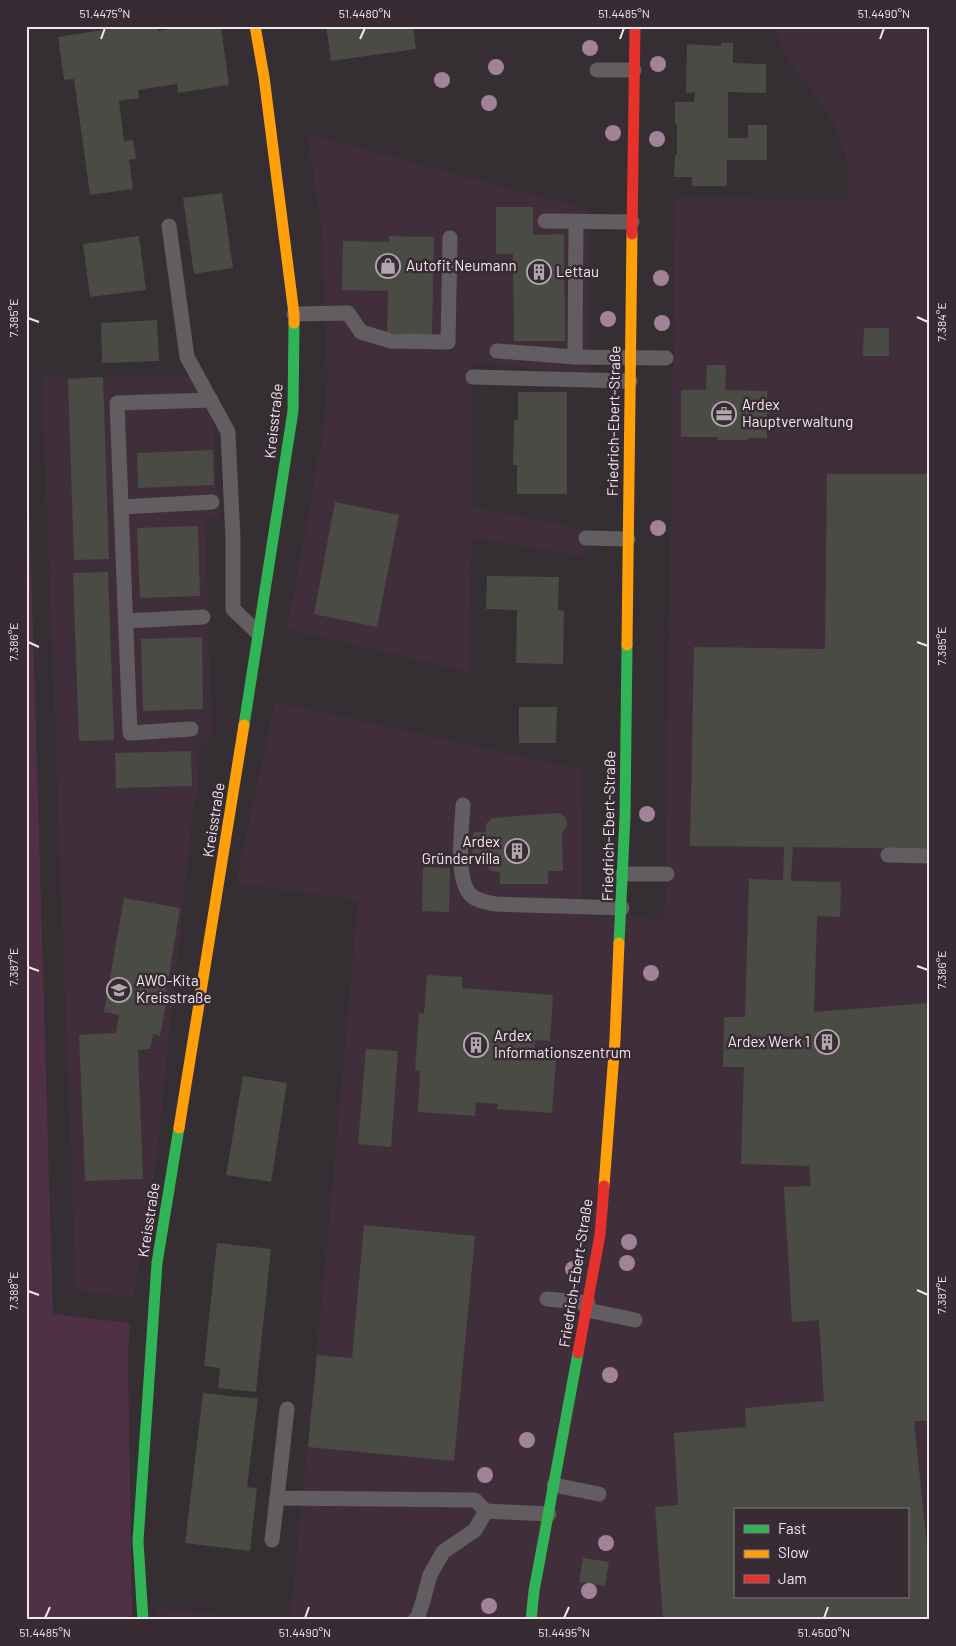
<svg xmlns="http://www.w3.org/2000/svg" width="956" height="1646" font-family="Barlow,sans-serif">
	<style>
		.built { fill: #402f3b; fill-rule: evenodd }
		.green { fill: #4f3045 }
		.building { fill: #494b44; fill-rule: evenodd }
		.lines { fill: none; stroke-linecap: round; stroke-linejoin: round }
		.lane { stroke: #625d60; stroke-width: 15 }
		.fast { stroke: #30b455; stroke-width: 11 }
		.slow { stroke: #ff9f0a; stroke-width: 11 }
		.jam { stroke: #e5322d; stroke-width: 11 }
		.tree { fill: #a28297 }
		.ticks { fill: none; stroke: #f1e8ed; stroke-width: 2 }
		.labels { text-anchor: middle; stroke-width: 5; stroke-linejoin: round; paint-order: stroke }
		.poi-label { font-size: 15px; fill: #f1e8ed; stroke: #382b34; text-anchor: start }
		.street-label { font-size: 15px; fill: #f1e8ed; stroke: #382b34 }
		.neatline { fill: none; stroke: #f1e8ed; stroke-width: 2 }
		.ticks-label { font-size: 12px; text-anchor: middle; fill: #f1e8ed }
	</style>
	<rect width="100%" height="100%" fill="#352e33"/>
	<g class="built">
		<path d="M773,26H930V1620H290L328,1237L358,900L236,883L275,702L583,770L582,916L665,919L675,198L849,199L847,161L841,140L827,111L788,59ZM735,1510H907V1597H735Z"/>
		<polygon points="307,134 589,210 589,376 474,361 472,368 473,507 585,529 586,556 472,538 468,659 470,672 287,629 323,436 327,380 322,228"/>
		<polygon points="42,377 210,377 219,518 205,519 212,735 196,752 199,788 193,809 155,1171 133,1297 76,1291"/>
		<polygon points="157,1608 264,1620 157,1620"/>
	</g>
	<polygon class="green" points="26,389 53,1314 130,1323 128,1356 132,1620 26,1620"/>
	<g class="building">
		<polygon points="129,26 157,26 158,31 191,26 221,26 229,85 178,93 177,84 138,90 139,98 119,101 124,141 133,140 136,159 129,160 133,189 90,195 74,79 64,80 58,37"/>
		<polygon points="326,26 413,26 416,49 331,61"/>
		<polygon points="721,43 733,43 733,63 766,64 766,93 728,92 728,138 748,138 748,125 767,125 767,160 727,160 727,186 692,186 692,177 674,177 675,155 677,155 677,124 675,124 675,102 694,102 695,92 686,93 687,44 721,46"/>
		<polygon points="222,193 233,268 194,274 183,198"/>
		<polygon points="496,207 533,207 533,235 564,234 565,341 514,341 513,254 496,254"/>
		<polygon points="139,236 146,290 90,297 83,244"/>
		<polygon points="389,236 434,237 432,335 387,333 388,291 342,290 343,241 389,242"/>
		<polygon points="157,320 159,361 102,363 101,323"/>
		<polygon points="864,328 889,328 889,356 863,356"/>
		<polygon points="707,365 726,365 725,390 767,391 767,438 748,438 748,440 718,440 718,437 681,437 681,390 706,390"/>
		<polygon points="103,377 109,559 74,560 68,379"/>
		<polygon points="518,392 567,392 567,494 517,494 517,465 513,465 514,420 518,420"/>
		<polygon points="213,450 214,485 138,488 137,453"/>
		<path d="M827,474H930V849L793,847L791,881L841,882L840,917L817,916L814,1012L930,1003V1421H914L930,1576V1620H663L655,1507L678,1505L674,1433L746,1427L745,1408L824,1401L819,1320L792,1322L784,1187L811,1186L809,1166L741,1164L744,1067H723L724,1017H745L749,879L783,880L784,847L690,846L694,647L825,649ZM735,1510H907V1597H735Z"/>
		<polygon points="335,502 399,515 377,627 314,614"/>
		<polygon points="198,526 200,596 140,598 137,528"/>
		<polygon points="108,572 114,740 79,741 73,573"/>
		<polygon points="487,576 559,577 558,610 564,611 563,664 516,663 517,610 486,609"/>
		<polygon points="202,637 203,709 143,711 141,639"/>
		<polygon points="519,707 557,707 556,743 519,743"/>
		<polygon points="191,751 192,786 116,788 115,753"/>
		<polygon points="559,813 566,818 567,826 562,833 563,871 548,871 548,884 500,884 500,872 491,871 483,862 483,854 473,854 470,843 474,832 486,832 486,824 493,818"/>
		<polygon points="423,867 450,868 449,912 422,911"/>
		<polygon points="124,898 180,908 165,1000 167,1000 160,1036 153,1034 150,1049 138,1050 143,1179 85,1181 79,1035 116,1033 119,1015 104,1012"/>
		<polygon points="427,975 462,977 462,988 553,995 550,1041 535,1040 534,1058 556,1060 552,1113 497,1109 498,1104 476,1102 475,1116 418,1112 420,1071 415,1070 419,1013 424,1014"/>
		<polygon points="366,1049 398,1051 391,1147 358,1144"/>
		<polygon points="243,1076 287,1083 271,1182 226,1175"/>
		<polygon points="364,1225 475,1236 454,1461 308,1447 317,1355 352,1358"/>
		<polygon points="217,1243 271,1249 256,1392 218,1388 220,1368 204,1366"/>
		<polygon points="203,1393 258,1399 247,1487 257,1488 250,1551 185,1543"/>
		<polygon points="583,1558 609,1562 605,1586 579,1582"/>
	</g>
	<g class="lines">
		<g class="lane">
			<polyline points="597,70 634,70"/>
			<polyline points="545,221 632,222"/>
			<polyline points="169,226 187,357 228,432 233,538 233,609 257,632"/>
			<polyline points="294,314 348,313 361,332 391,341 448,342 450,238"/>
			<polyline points="497,351 575,357 666,358"/>
			<polyline points="575,357 576,221"/>
			<polyline points="473,377 630,381"/>
			<polyline points="121,507 212,502"/>
			<polyline points="586,538 628,539"/>
			<polyline points="126,621 203,617"/>
			<polyline points="191,729 130,733 117,403 211,400"/>
			<path d="M463,805C462,827 455,878 470,894C476,901 486,902 495,904L622,908"/>
			<polyline points="888,855 930,856"/>
			<polyline points="623,874 667,874"/>
			<polyline points="547,1299 588,1303"/>
			<polyline points="587,1310 635,1320"/>
			<polyline points="287,1409 277,1498 475,1500 486,1511 549,1514"/>
			<polyline points="554,1485 599,1494"/>
			<polyline points="272,1540 277,1498"/>
			<polyline points="415,1620 418,1616 423,1601 430,1575 443,1552 475,1530 486,1511"/>
		</g>
		<g class="fast">
			<polyline points="244,725 293,411 294,323"/>
			<polyline points="619,943 625,816 627,645"/>
			<polyline points="143,1620 138,1541 157,1263 179,1128"/>
			<polyline points="531,1620 534,1591 578,1353"/>
		</g>
		<g class="slow">
			<polyline points="255,26 264,77 294,314 294,323"/>
			<polyline points="627,645 632,234"/>
			<polyline points="179,1128 244,725"/>
			<polyline points="604,1186 615,1040 619,943"/>
		</g>
		<g class="jam">
			<polyline points="632,234 635,26"/>
			<polyline points="578,1353 600,1235 604,1186"/>
		</g>
	</g>
	<g class="tree">
		<circle cx="590" cy="48" r="8"/>
		<circle cx="658" cy="64" r="8"/>
		<circle cx="496" cy="67" r="8"/>
		<circle cx="442" cy="80" r="8"/>
		<circle cx="489" cy="103" r="8"/>
		<circle cx="613" cy="133" r="8"/>
		<circle cx="657" cy="139" r="8"/>
		<circle cx="661" cy="278" r="8"/>
		<circle cx="608" cy="319" r="8"/>
		<circle cx="662" cy="323" r="8"/>
		<circle cx="658" cy="528" r="8"/>
		<circle cx="647" cy="814" r="8"/>
		<circle cx="651" cy="973" r="8"/>
		<circle cx="629" cy="1242" r="8"/>
		<circle cx="627" cy="1263" r="8"/>
		<circle cx="573" cy="1269" r="8"/>
		<circle cx="610" cy="1375" r="8"/>
		<circle cx="527" cy="1440" r="8"/>
		<circle cx="485" cy="1475" r="8"/>
		<circle cx="606" cy="1543" r="8"/>
		<circle cx="589" cy="1591" r="8"/>
		<circle cx="489" cy="1606" r="8"/>
	</g>
	<path class="ticks" d="M101,39L105,28M360,39L365,28M620,39L624,28M880,39L884,28M917,317L928,322M28,318L39,322M28,642L39,647M917,642L928,646M917,966L928,970M28,967L39,971M917,1290L928,1295M28,1291L39,1295M45,1618L50,1607M305,1618L309,1607M564,1618L569,1607M824,1618L828,1607"/>
	<defs>
		<symbol id="shop-ring" viewBox="-11 -11 22 22"><circle r="9.5" fill="#382b34" stroke="#afa7ac" stroke-width="1.5"/><path d="M-5-2.5h2.3a2.7 3.5 0 0 1 5.4 0H5L5.5 6h-11ZM-1.5-2.5h3a1.5 2.3 0 0 0-3 0Z" fill="#afa7ac"/></symbol>
		<symbol id="building-ring" viewBox="-11 -11 22 22"><circle r="9.5" fill="#382b34" stroke="#afa7ac" stroke-width="1.5"/><path d="M-4-6H4V6H1V3H-1V6H-4ZM-2.5-4.3h1.7v1.8h-1.7ZM.8-4.3h1.7v1.8H.8ZM-2.5-1h1.7V.8h-1.7ZM.8-1h1.7V.8H.8Z" fill="#afa7ac"/></symbol>
		<symbol id="office-ring" viewBox="-11 -11 22 22"><circle r="9.5" fill="#382b34" stroke="#afa7ac" stroke-width="1.5"/><path d="M-6-3h4V-5.5h4V-3h4V5H-6ZM-1-4.5V-3h2v-1.5ZM-6 0V1H6V0Z" fill="#afa7ac"/></symbol>
		<symbol id="school-ring" viewBox="-11 -11 22 22"><circle r="9.5" fill="#382b34" stroke="#afa7ac" stroke-width="1.5"/><path d="M0-5L7-2L0 1L-7-2ZM-4 1L0 2.5L4 1V4Q0 6-4 4Z" fill="#afa7ac"/></symbol>
	</defs>
	<g fill-rule="evenodd">
		<use href="#shop-ring" x="374" y="252" width="28" height="28"/>
		<use href="#building-ring" x="525" y="258" width="28" height="28"/>
		<use href="#office-ring" x="710" y="400" width="28" height="28"/>
		<use href="#building-ring" x="503" y="837" width="28" height="28"/>
		<use href="#school-ring" x="105" y="976" width="28" height="28"/>
		<use href="#building-ring" x="813" y="1028" width="28" height="28"/>
		<use href="#building-ring" x="462" y="1031" width="28" height="28"/>
	</g>
	<g class="labels">
		<g class="poi-label">
			<text x="406" y="271">Autofit Neumann</text>
			<text x="556" y="277">Lettau</text>
			<text x="742" y="410">Ardex<tspan x="742" dy="17">Hauptverwaltung</tspan></text>
			<text x="500" y="847" text-anchor="end">Ardex<tspan x="500" dy="17">Gründervilla</tspan></text>
			<text x="136" y="986">AWO-Kita<tspan x="136" dy="17">Kreisstraße</tspan></text>
			<text x="494" y="1041">Ardex<tspan x="494" dy="17">Informationszentrum</tspan></text>
			<text x="810" y="1047" text-anchor="end">Ardex Werk 1</text>
		</g>
		<g class="street-label">
			<text transform="translate(274 421) rotate(-84)" y="5">Kreisstraße</text>
			<text transform="translate(614 421) rotate(-89)" y="5">Friedrich-Ebert-Straße</text>
			<text transform="translate(214 820) rotate(-81)" y="5">Kreisstraße</text>
			<text transform="translate(609 826) rotate(-89)" y="5">Friedrich-Ebert-Straße</text>
			<text transform="translate(149 1220) rotate(-81)" y="5">Kreisstraße</text>
			<text transform="translate(576 1273) rotate(-81)" y="5">Friedrich-Ebert-Straße</text>
		</g>
	</g>
	<rect width="956" height="1646" fill="none" stroke="#382b34" stroke-width="55"/>
	<rect x="734" y="1508" width="175" height="90" fill="#382b34" stroke="#82777e"/>
	<rect x="744" y="1525" width="25" height="8" fill="#30b455" stroke="#82777e"/>
	<text x="778" y="1534" font-size="15" fill="#f1e8ed">Fast</text>
	<rect x="744" y="1550" width="25" height="8" fill="#ff9f0a" stroke="#82777e"/>
	<text x="778" y="1558" font-size="15" fill="#f1e8ed">Slow</text>
	<rect x="744" y="1575" width="25" height="8" fill="#e5322d" stroke="#82777e"/>
	<text x="778" y="1584" font-size="15" fill="#f1e8ed">Jam</text>
	<rect x="28" y="28" width="900" height="1590" class="neatline"/>
	<g class="ticks-label">
		<text x="105" y="18">51.4475°N</text>
		<text x="365" y="18">51.4480°N</text>
		<text x="624" y="18">51.4485°N</text>
		<text x="884" y="18">51.4490°N</text>
		<text transform="translate(14 318) rotate(-90)" y="4">7.385°E</text>
		<text transform="translate(942 322) rotate(-90)" y="4">7.384°E</text>
		<text transform="translate(14 642) rotate(-90)" y="4">7.386°E</text>
		<text transform="translate(942 646) rotate(-90)" y="4">7.385°E</text>
		<text transform="translate(14 967) rotate(-90)" y="4">7.387°E</text>
		<text transform="translate(942 970) rotate(-90)" y="4">7.386°E</text>
		<text transform="translate(14 1291) rotate(-90)" y="4">7.388°E</text>
		<text transform="translate(942 1295) rotate(-90)" y="4">7.387°E</text>
		<text x="45" y="1637">51.4485°N</text>
		<text x="305" y="1637">51.4490°N</text>
		<text x="564" y="1637">51.4495°N</text>
		<text x="824" y="1637">51.4500°N</text>
	</g>
</svg>
